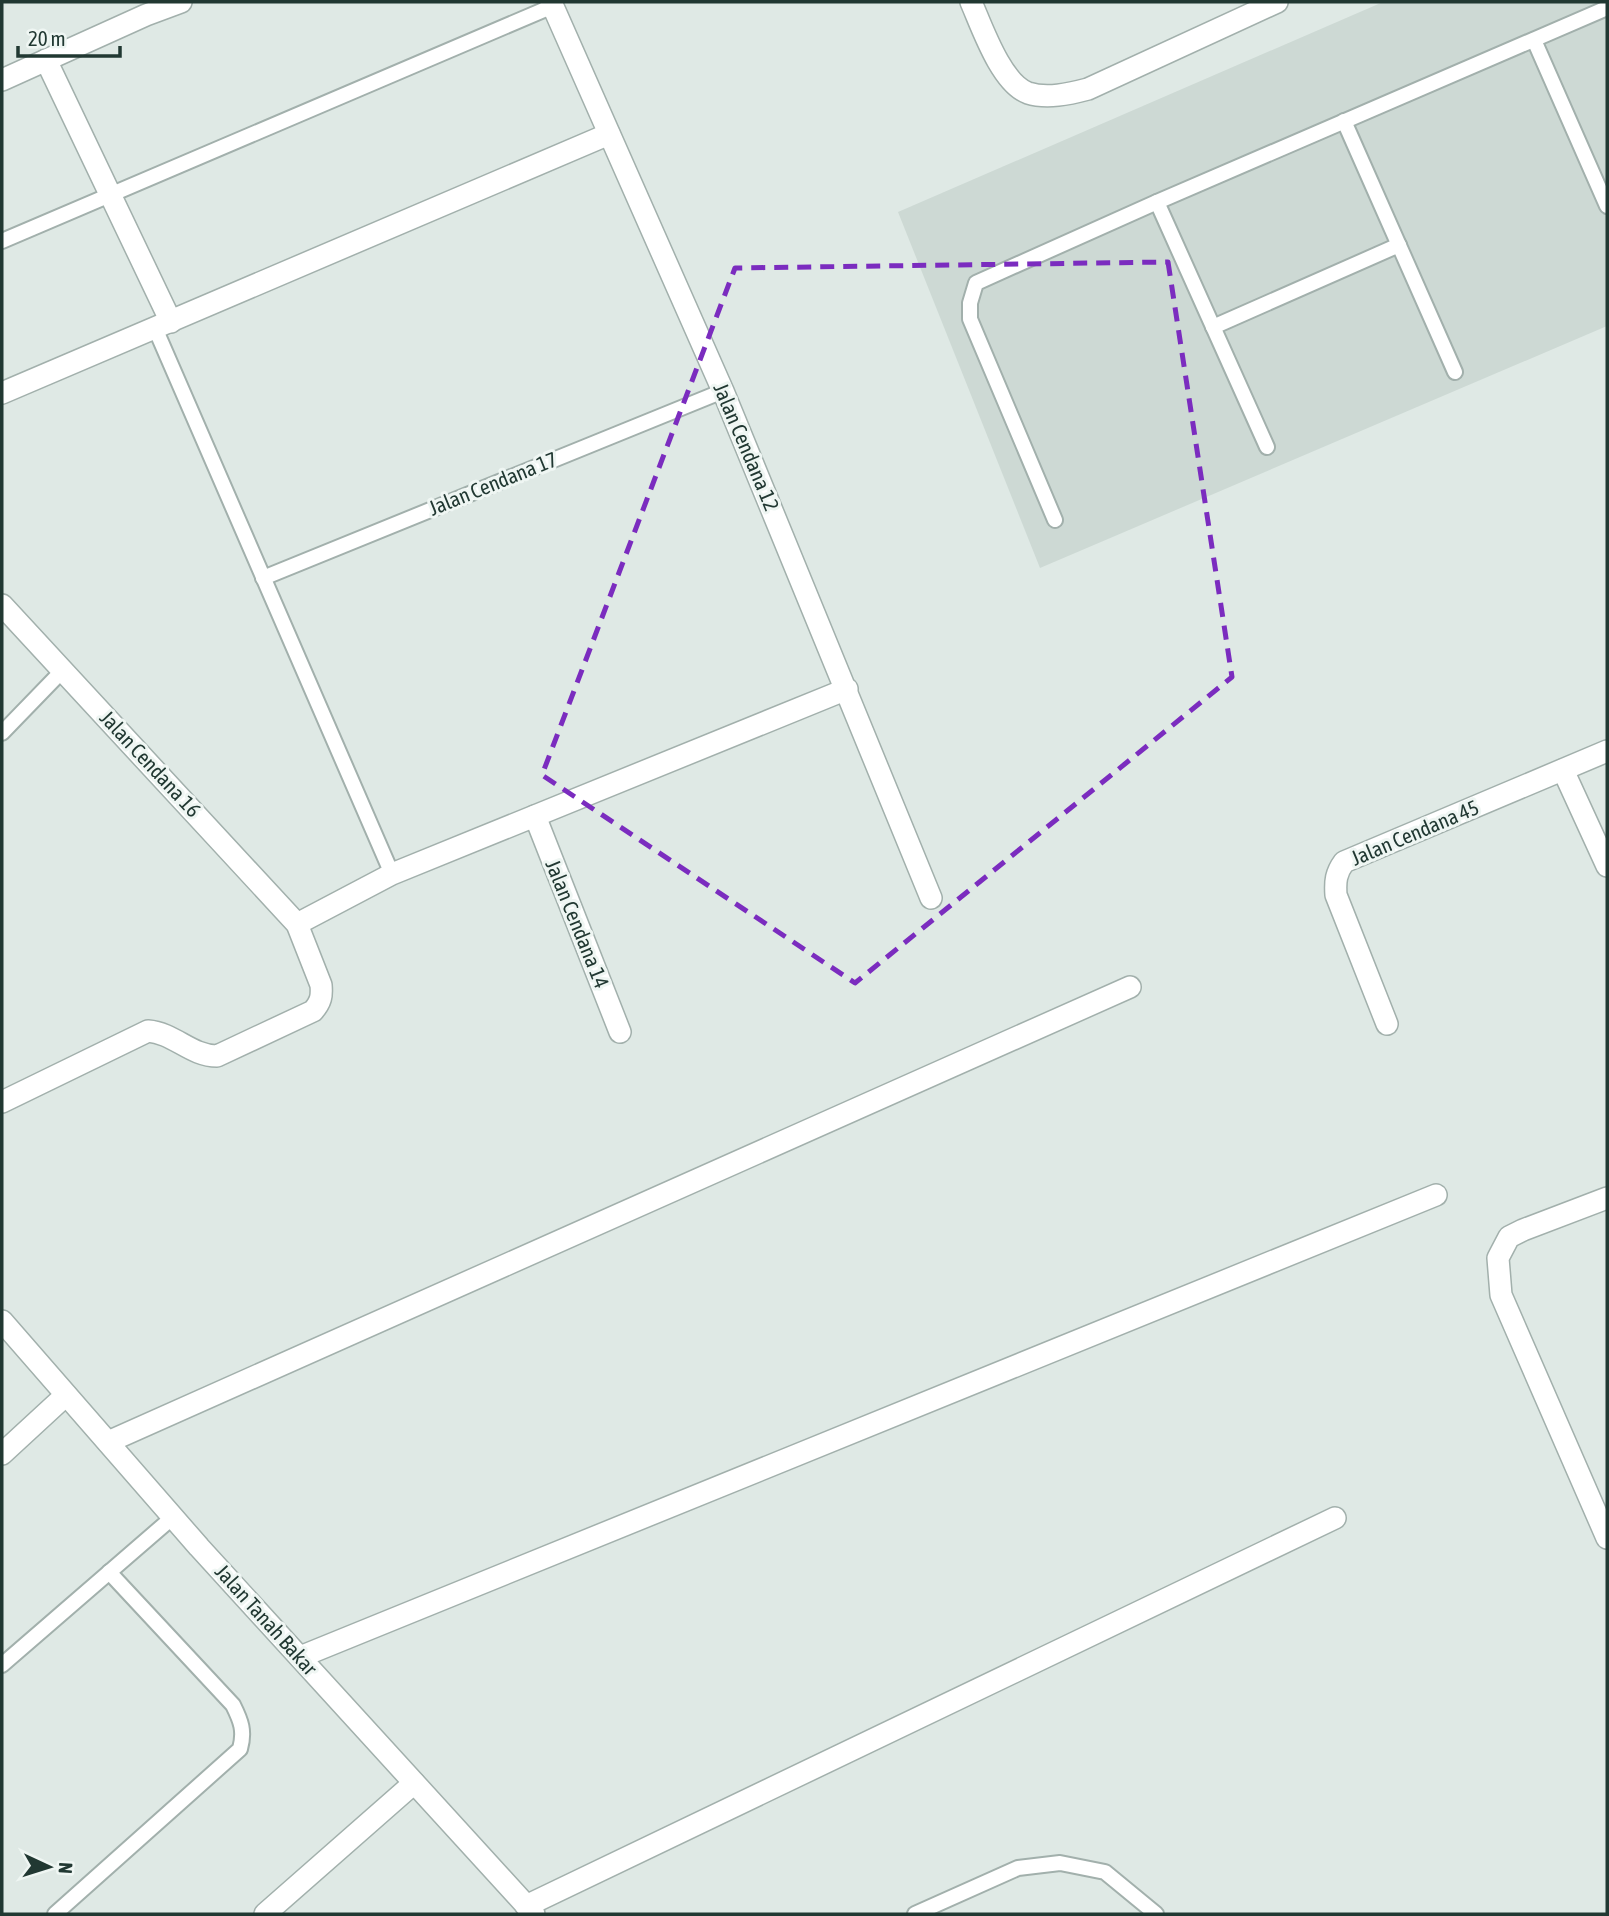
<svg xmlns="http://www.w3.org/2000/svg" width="1609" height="1916" font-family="'Asap Condensed',sans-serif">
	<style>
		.built { fill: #cdd9d4 }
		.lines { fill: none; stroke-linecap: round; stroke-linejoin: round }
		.service-casing { stroke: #a2b0ac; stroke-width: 18 }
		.minor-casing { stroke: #a2b0ac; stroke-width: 24 }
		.tertiary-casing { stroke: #a2b0ac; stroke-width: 24 }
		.service { stroke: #fff; stroke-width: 14 }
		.minor { stroke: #fff; stroke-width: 21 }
		.tertiary { stroke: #fff; stroke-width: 21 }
		.marked { fill: none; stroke: #7b2cbf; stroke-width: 5; stroke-dasharray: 14 9; stroke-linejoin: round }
		.labels { text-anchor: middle; stroke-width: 6; stroke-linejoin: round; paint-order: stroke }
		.street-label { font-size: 21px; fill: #213832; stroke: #eff6f3 }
	</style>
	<rect width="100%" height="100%" fill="#dfe9e5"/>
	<polygon class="built" points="1383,2 1607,2 1607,326 1040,568 898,212"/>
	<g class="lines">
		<defs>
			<g id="service">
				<polyline points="1534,40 1607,206"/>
				<polyline points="1344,121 1455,372"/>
				<polyline points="1157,202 1267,447"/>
				<polyline points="2,241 553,6"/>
				<polyline points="1213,327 1399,245"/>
				<polyline points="155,328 392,874"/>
				<polyline points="1055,520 970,319 970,303 976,283 1157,202 1607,8"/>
				<polyline points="263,578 723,391"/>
				<polyline points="2,733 63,670"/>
				<polyline points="2,1665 173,1517"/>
				<path d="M55,1914L240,1749C245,1731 241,1721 233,1705L109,1572"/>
				<polyline points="915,1914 1018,1868 1060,1863 1105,1872 1156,1914"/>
			</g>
			<g id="minor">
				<polyline points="551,2 723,391 931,898"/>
				<path d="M971,2C982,27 1001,83 1028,93C1047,99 1069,94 1088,89L1277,2"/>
				<polyline points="46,60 171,322"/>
				<polyline points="2,80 146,15 181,2"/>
				<polyline points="2,393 609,134"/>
				<path d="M2,605L297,924L321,985C322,996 321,1002 313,1011L217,1056C191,1056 174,1033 148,1031L2,1102"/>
				<polyline points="1563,770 1607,866"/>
				<polyline points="535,816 620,1032"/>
				<polyline points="297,924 392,874 847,689"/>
				<path d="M1387,1024L1336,895C1335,881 1336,873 1344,862L1607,751"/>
				<polyline points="1607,1198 1523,1230 1509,1237 1498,1258 1501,1295 1607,1538"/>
				<polyline points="108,1442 1130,987"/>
				<polyline points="2,1454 66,1395"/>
				<polyline points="300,1657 1436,1195"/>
				<polyline points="526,1906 1335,1518"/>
				<polyline points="265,1914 414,1783"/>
			</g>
			<polyline id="tertiary" points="2,1321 199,1547 534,1914"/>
		</defs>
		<use href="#service" class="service-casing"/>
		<use href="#minor" class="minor-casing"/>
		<use href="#tertiary" class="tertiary-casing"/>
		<use href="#service" class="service"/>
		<use href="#minor" class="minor"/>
		<use href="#tertiary" class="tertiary"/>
	</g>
	<path class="marked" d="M1168,262L1232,677L855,983L542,775L735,268Z"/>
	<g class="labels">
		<g class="street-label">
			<text transform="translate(746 447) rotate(67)" y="7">Jalan Cendana 12</text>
			<text transform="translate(493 484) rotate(-22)" y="7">Jalan Cendana 17</text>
			<text transform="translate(150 764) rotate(47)" y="7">Jalan Cendana 16</text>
			<text transform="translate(1415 833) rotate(-23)" y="7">Jalan Cendana 45</text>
			<text transform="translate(577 924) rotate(68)" y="7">Jalan Cendana 14</text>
			<text transform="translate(266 1620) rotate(48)" y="7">Jalan Tanah Bakar</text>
		</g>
	</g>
	<rect width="1609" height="1916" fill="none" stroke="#213832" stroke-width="7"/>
	<g transform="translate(49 1867) rotate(94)" stroke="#eff6f3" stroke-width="5" paint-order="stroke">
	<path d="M0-5L12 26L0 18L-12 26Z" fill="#213832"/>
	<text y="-10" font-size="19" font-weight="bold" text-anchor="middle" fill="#213832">N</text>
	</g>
	<path d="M18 46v10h102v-10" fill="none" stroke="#213832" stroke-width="3.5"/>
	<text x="28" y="46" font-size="21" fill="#213832" stroke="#eff6f3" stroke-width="5" paint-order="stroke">20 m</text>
</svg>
